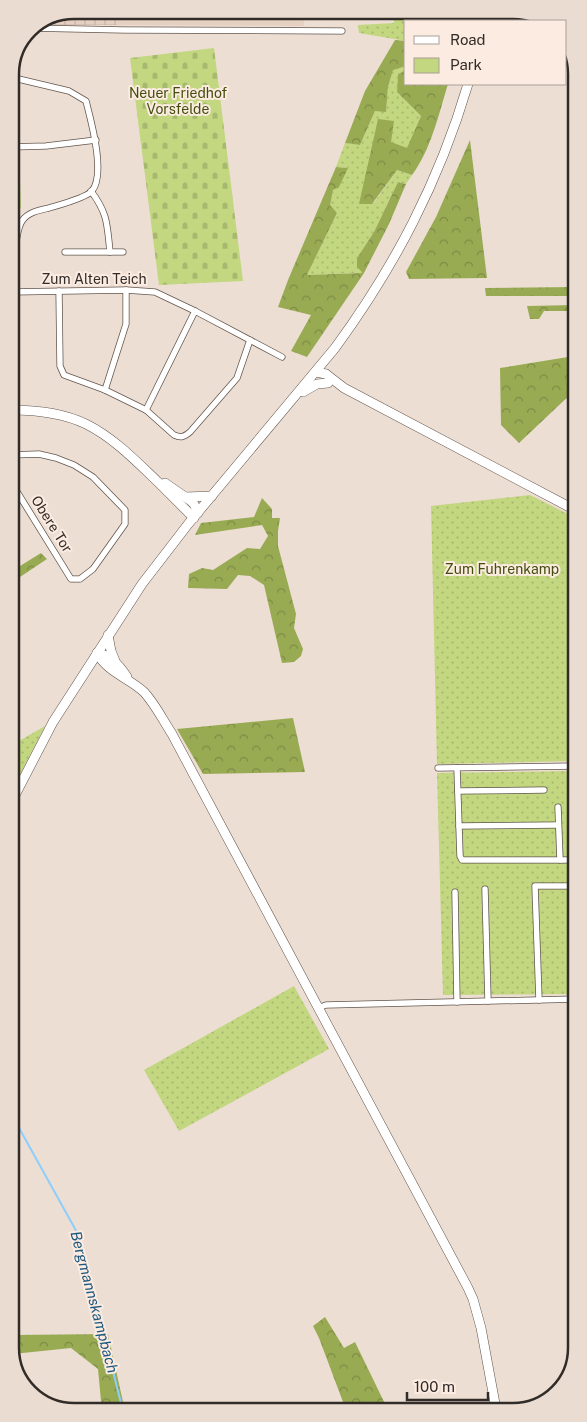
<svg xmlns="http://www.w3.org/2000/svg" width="587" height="1422" font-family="'Public Sans',sans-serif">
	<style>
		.built { fill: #e6d0c1 }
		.industrial { fill: url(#industrial-grid) }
		.green { fill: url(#green-dots) }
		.forest { fill: url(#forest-crowns) }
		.cemetery { fill: url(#cemetery-stones) }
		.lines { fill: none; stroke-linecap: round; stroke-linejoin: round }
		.stream { stroke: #8ecefd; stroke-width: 2 }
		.street-casing { stroke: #63564d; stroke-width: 7 }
		.secondary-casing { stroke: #63564d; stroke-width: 10 }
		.street { stroke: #fff; stroke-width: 5.5 }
		.secondary { stroke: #fff; stroke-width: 9 }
		.labels { text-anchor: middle; stroke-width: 4; stroke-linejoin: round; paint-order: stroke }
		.park-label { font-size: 14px; fill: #434e0c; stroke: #fbebe1 }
		.street-label { font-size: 14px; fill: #322c28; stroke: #fbebe1 }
		.water-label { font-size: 15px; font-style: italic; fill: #1d587f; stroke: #fbebe1 }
		.rim { fill: none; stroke: #322c28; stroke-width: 2.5 }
	</style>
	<defs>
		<pattern id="industrial-grid" width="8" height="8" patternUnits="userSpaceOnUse" patternTransform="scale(1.25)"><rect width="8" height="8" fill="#e6d0c1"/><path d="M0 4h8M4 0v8" fill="none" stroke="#c6b3a6"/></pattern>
		<pattern id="green-dots" width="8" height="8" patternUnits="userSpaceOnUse" patternTransform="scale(1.25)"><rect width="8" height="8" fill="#c2d77f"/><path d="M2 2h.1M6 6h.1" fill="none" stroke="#a7b96e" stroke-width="1.8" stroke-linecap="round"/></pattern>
		<pattern id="forest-crowns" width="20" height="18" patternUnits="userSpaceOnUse" patternTransform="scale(1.25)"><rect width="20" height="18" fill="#98ab53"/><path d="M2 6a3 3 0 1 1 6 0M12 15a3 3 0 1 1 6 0" fill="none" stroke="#7d8b45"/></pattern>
		<pattern id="cemetery-stones" width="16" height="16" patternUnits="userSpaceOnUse" patternTransform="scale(1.25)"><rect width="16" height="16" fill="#c2d77f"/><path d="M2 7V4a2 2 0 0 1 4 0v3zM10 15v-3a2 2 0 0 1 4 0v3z" fill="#a7b96e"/></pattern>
	</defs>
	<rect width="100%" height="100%" fill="#edded3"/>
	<polygon class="built" points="115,10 303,10 304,26 117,25"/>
	<polygon class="industrial" points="74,10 115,10 117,25 38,25"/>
	<g class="green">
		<polygon points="393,10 472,10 471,15 468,21 406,21 406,41 359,33 358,25 394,23"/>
		<polygon points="406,66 406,70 398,74 397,92 421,116 407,149 390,142 373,204 397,170 412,175 406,184 398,182 374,232 357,258 364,273 307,275 337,213 329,205 333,190 348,168 336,167 345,143 360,145 375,111 386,111 388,87 393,69"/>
		<polygon points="10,178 20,179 21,208 10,208"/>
		<polygon points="530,495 570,515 574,761 437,764 431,506"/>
		<polygon points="45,726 12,790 12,745"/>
		<polygon points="575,771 576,994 443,995 437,773"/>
		<polygon points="294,986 329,1049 179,1131 144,1070"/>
	</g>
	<g class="forest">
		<polygon points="395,40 406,41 406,66 393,70 388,87 386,112 375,111 360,145 345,143 365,91"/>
		<path d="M406,70V84H448C439,113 431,150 412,175L397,170L372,204H359L378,119L394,121L391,142L407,148L421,116L397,92L398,74Z"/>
		<polygon points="470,140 487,278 409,279 406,272 436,217"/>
		<polygon points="336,167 348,168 339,187 333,190 330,205 337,213 307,275 363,273 357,267 357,258 374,232 398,182 406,184 389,224 364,273 307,357 291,351 311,315 278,307 288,280"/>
		<polygon points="574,287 574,296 486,296 485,288"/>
		<polygon points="574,305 574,313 572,313 569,311 544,311 539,319 530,319 527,306"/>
		<polygon points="574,356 575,390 519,443 501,425 500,368"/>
		<polygon points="262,498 272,509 272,518 280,518 278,531 278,546 296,614 294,628 303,649 301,656 294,662 282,663 264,585 250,576 238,575 227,589 188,588 189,574 202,568 213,570 247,548 260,549 268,536 262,525 195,535 201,523 254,517"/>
		<polygon points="41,553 47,559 11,583 11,570 20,566"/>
		<polygon points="293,718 305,772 203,774 177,729"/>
		<polygon points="325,1317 344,1348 355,1342 388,1410 346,1410 319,1338 313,1326"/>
		<polygon points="108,1334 125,1411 102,1412 98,1369 71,1348 13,1354 13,1335"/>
	</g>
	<polygon class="cemetery" points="214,48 243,281 159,285 130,58"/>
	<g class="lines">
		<polyline class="stream" points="13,1117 79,1236 123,1411"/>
		<defs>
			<g id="street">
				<path d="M487,12C500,19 515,18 530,21"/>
				<polyline points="487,12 497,11 512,17"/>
				<polyline points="30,28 124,30 342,31"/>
				<path d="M10,77L69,91L86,101C91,121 106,174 92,191C86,198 59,205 49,208C40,210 28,212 22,221C14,233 13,276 12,292"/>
				<polyline points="10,147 46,146 96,140"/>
				<path d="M91,191C108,214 107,224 110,252"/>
				<polyline points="65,252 123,252"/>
				<path d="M59,291L60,366L64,375L105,390L146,410L174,435C181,438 184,437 190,432L237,378L250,340"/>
				<polyline points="11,292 126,290 155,292 195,311 282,357"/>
				<polyline points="105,390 126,324 126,290"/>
				<polyline points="146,410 195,311"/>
				<polyline points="11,455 39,454 56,458 74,465 93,477 125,510 125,524 93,569 80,579 71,579 11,482"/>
				<polyline points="438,768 576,766"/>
				<polyline points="457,768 460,856 462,860 576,860"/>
				<polyline points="458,791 544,790"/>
				<polyline points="558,807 560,860"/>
				<polyline points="459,826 558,825"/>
				<polyline points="485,889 488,1001"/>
				<polyline points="455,892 457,1002"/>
				<polyline points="539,1000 535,886 576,886"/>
				<polyline points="318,1008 326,1005 576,999"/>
			</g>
			<g id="secondary">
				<polyline points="485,21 487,10"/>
				<polyline points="316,372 326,374 344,388 575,510"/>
				<polyline points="303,392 317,384 328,383"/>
				<path d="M11,410C37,410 63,413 86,424C114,438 136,461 158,482C170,494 182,506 194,518"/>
				<polyline points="165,483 191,501 194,504 198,513"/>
				<polyline points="186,497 212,496"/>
				<polyline points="108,635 111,651 115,661"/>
				<path d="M97,653C107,672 129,678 144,692C155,704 163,720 172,734L468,1288L473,1299L481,1328L496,1409"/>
				<path d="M97,653C110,655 120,666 127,677"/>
				<path d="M12,801L53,722L142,584L189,523L335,348C395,266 439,182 468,84"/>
			</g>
		</defs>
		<use href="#street" class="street-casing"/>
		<use href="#secondary" class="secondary-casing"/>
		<use href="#street" class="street"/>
		<use href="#secondary" class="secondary"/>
	</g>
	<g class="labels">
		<g class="park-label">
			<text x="178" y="98">Neuer Friedhof<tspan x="178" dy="16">Vorsfelde</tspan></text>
			<text x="502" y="574">Zum Fuhrenkamp</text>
		</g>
		<g class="street-label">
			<text x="94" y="284">Zum Alten Teich</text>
			<text transform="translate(52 524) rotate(58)" y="5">Obere Tor</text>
		</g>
		<g class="water-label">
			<text transform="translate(94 1302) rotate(75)" y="5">Bergmannskampbach</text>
		</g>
	</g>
	<path d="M0 0H587V1422H0ZM74 19H513A55 55 0 0 1 568 74V1348A55 55 0 0 1 513 1403H74A55 55 0 0 1 19 1348V74A55 55 0 0 1 74 19Z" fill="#ebdcd2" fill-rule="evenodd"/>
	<path class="rim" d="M74 19H513A55 55 0 0 1 568 74V1348A55 55 0 0 1 513 1403H74A55 55 0 0 1 19 1348V74A55 55 0 0 1 74 19Z"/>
	<rect x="404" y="20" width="162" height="65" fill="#fbebe1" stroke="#ab9f97"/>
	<rect x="414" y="36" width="25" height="8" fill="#ffffff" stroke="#ab9f97"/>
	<text x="450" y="45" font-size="15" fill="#322c28">Road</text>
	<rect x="414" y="58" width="25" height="15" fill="#c2d77f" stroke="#ab9f97"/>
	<text x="450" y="70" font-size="15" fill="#322c28">Park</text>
	<path d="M407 1392v8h81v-8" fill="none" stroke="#322c28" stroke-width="2.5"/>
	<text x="414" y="1392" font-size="15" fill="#322c28" stroke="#fbebe1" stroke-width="4" paint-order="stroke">100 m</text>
</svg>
